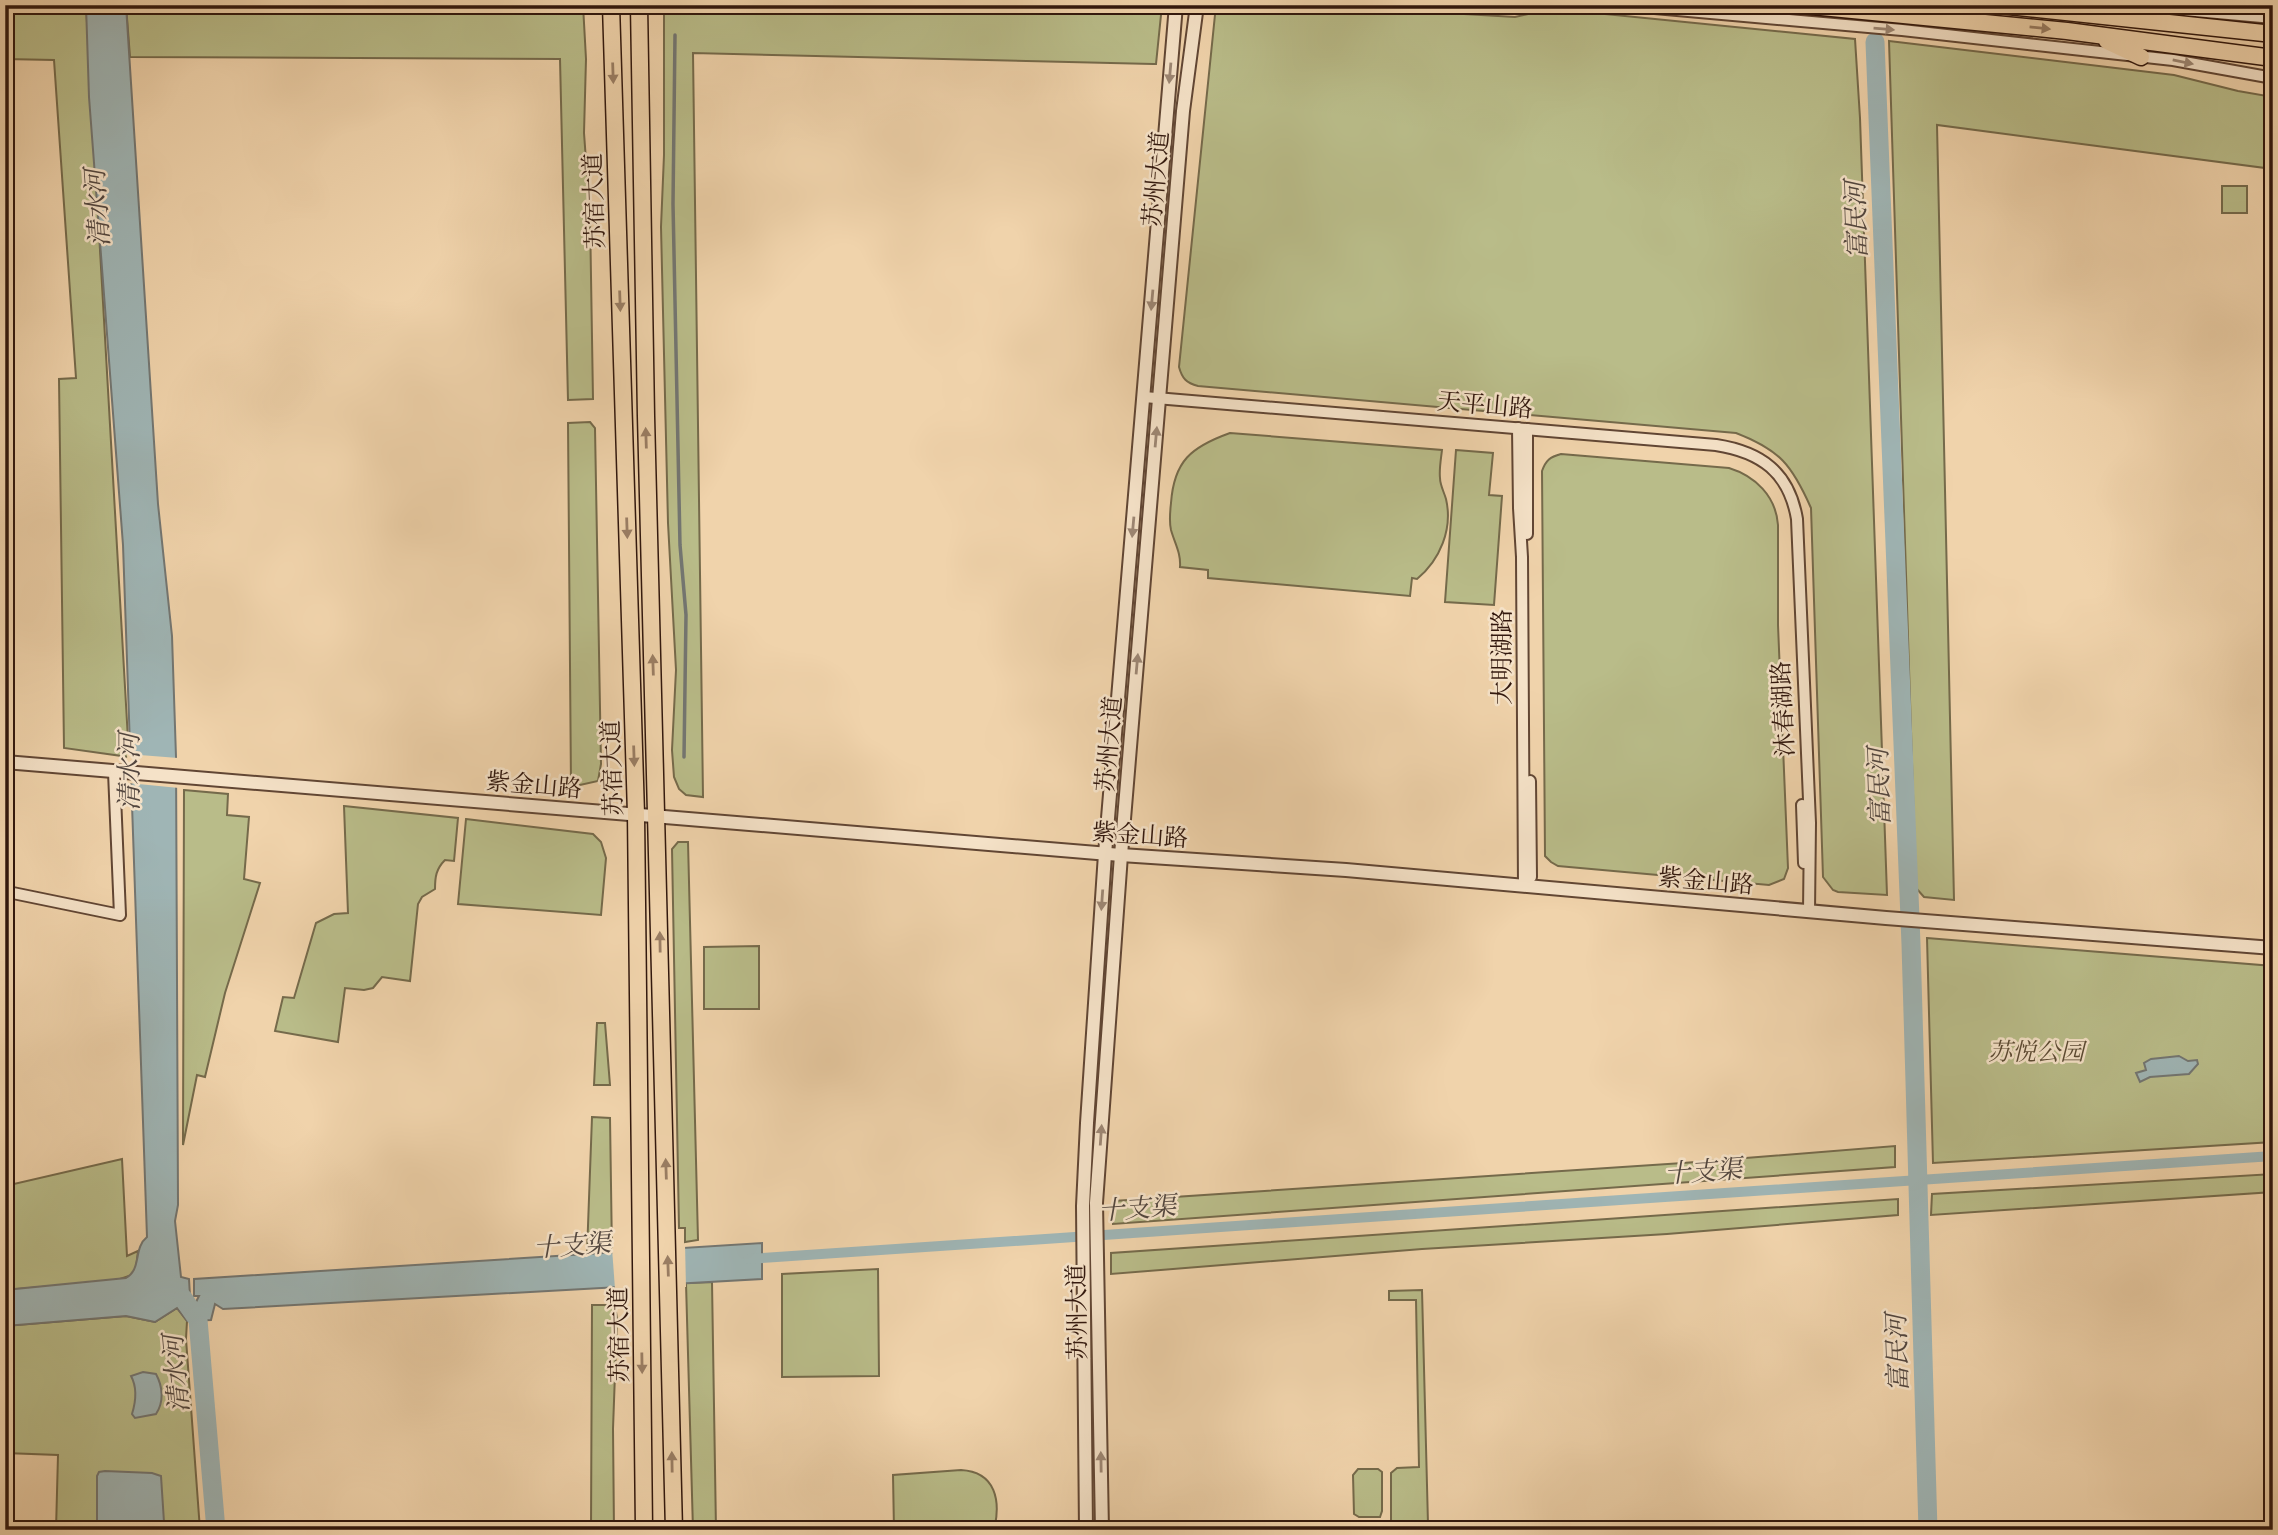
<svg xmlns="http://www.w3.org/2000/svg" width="2278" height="1535" font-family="Alegreya,'Noto Serif SC',serif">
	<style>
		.green { fill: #b9bc89; stroke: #756a4b; stroke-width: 2 }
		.water { fill: #9fb5b5; stroke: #737672; stroke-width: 2 }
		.pier { fill: #f0d3ab }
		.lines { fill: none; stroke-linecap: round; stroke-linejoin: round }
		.stream { stroke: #737672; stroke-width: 3.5 }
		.canal { stroke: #9fb5b5; stroke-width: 10 }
		.river { stroke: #9fb5b5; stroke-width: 19 }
		.minor-casing { stroke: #614634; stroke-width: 14 }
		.tertiary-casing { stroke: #614634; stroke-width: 16 }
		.primary-casing { stroke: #31170d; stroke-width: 19 }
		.minor { stroke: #f5e2c8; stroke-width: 10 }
		.tertiary { stroke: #f5e2c8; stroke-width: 12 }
		.primary { stroke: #f0d3ab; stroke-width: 16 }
		.oneway { fill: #9a7e64 }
		.oneway2 { fill: #9d8774 }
		.labels { text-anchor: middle; stroke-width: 5; stroke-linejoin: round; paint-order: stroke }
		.street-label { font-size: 24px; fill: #31170d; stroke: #f5e2c8 }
		.park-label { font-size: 24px; font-style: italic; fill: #5a4932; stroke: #f5e2c8 }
		.water-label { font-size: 26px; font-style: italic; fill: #52463f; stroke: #f5e2c8 }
	</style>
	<rect width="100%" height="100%" fill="#f0d3ab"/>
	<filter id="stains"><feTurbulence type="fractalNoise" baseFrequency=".00286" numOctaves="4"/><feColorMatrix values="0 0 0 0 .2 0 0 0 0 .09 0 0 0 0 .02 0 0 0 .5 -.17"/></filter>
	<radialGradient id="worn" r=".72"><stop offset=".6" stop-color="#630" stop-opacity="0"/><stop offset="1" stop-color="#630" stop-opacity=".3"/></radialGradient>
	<g class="green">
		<polygon points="5,5 86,5 129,757 64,748 59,379 76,378 54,60 5,59"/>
		<polygon points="126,5 583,5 586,59 584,133 590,215 593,399 568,400 560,59 130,57"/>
		<polygon points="664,5 1162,5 1156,64 1153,64 693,53 703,797 686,795 679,789 674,777 672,750 676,670 668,523 661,227 664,155"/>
		<path d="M1216,5H1421L1464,14L1515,17L1541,11L1565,10L1855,39L1860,118L1887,895L1838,892L1833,890L1823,877L1811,508C1792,465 1780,450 1736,433L1198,386C1186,383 1182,378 1179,367Z"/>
		<polygon points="1889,41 2174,75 2238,91 2273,97 2273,169 1937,125 1954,900 1924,897 1916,888"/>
		<rect x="2222" y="186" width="25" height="27"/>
		<polygon points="590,422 595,428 601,764 598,781 571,787 568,423"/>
		<path d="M1230,433L1442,450C1441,459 1439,469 1440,478C1440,485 1444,492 1446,499C1453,529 1440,560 1417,579L1412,578L1410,596L1208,578V570L1180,567C1181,553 1175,544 1171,530C1169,522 1170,512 1171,503C1174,461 1191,447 1230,433Z"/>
		<polygon points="1456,450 1493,453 1489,495 1502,496 1494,605 1445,602"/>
		<path d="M1561,454L1729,468C1755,476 1776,496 1778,525V625L1788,868L1784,879L1769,885L1558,866L1551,862L1545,856L1542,471C1546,460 1550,457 1561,454Z"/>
		<polygon points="184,790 228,794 227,815 249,817 244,879 260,883 225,993 205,1077 197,1075 183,1145"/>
		<path d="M344,806L458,818L454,861L445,860C436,869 435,877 435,889L422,897L418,904L410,981L382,977L373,988L364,990L345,988L338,1042L275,1031L283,997L294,998L316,923L334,914L348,913Z"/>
		<polygon points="466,819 593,834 601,842 606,858 601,915 458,904"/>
		<polygon points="678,842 688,842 698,1240 685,1242 685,1228 679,1228 672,849"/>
		<polygon points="1927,938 2273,966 2273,1142 1933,1163"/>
		<polygon points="759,946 759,1009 704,1009 704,947"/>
		<polygon points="597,1023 605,1023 610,1085 594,1085"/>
		<polygon points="592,1117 610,1118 612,1252 587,1253"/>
		<polygon points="1895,1146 1895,1167 1113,1224 1114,1201 1683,1163"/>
		<polygon points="122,1159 127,1256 138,1251 136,1268 132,1275 114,1281 5,1290 5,1186"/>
		<polygon points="2273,1174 2273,1192 1931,1215 1932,1194"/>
		<polygon points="1898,1199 1898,1215 1667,1234 1422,1249 1111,1274 1111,1253"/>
		<polygon points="878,1269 879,1376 782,1377 782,1274"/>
		<polygon points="712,1282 716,1530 693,1530 686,1283"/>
		<polygon points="1422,1290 1428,1524 1391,1524 1391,1473 1397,1468 1419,1467 1416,1300 1389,1300 1389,1291"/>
		<polygon points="592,1305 615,1305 617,1319 613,1429 614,1530 591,1530"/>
		<polygon points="177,1308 187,1321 186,1339 200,1530 56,1530 58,1455 5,1453 5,1326 126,1316 155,1322"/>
		<polygon points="1358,1469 1378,1469 1382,1472 1382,1511 1380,1517 1359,1517 1354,1514 1353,1475"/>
		<path d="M961,1470C996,1472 1001,1501 994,1530H894L893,1475Z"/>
	</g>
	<g class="water">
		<path d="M86,5H126L158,504L172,636L176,757L178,1205L175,1221L181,1277L189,1279L190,1296L186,1297L194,1306L199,1296H194V1279L762,1243V1279L223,1309L215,1304L211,1320L187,1321L177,1308L155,1322L126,1316L5,1326V1290L126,1278C142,1269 133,1248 147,1237L123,545L89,97Z"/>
		<polygon points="2179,1056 2188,1061 2197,1060 2198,1064 2189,1074 2150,1077 2140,1082 2136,1073 2146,1070 2144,1063 2151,1059"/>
		<path d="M143,1372L156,1374C163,1387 164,1402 156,1414L135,1418L132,1414C136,1401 137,1387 131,1376Z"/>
		<polygon points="105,1471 152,1473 161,1476 164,1522 161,1529 97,1529 97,1476 99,1472"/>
	</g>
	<g class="pier">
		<polygon points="127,754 178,758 179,788 128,783"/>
		<polygon points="685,1244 686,1287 615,1289 612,1248"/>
	</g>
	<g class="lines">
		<polyline class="stream" points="675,35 673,204 680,545 686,615 684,757"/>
		<polyline class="canal" points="748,1259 2273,1156"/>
		<g class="river">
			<polyline points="1875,42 1911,944 1928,1530"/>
			<polyline points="183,1298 198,1320 216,1530"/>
		</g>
		<defs>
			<g id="minor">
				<polyline points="1621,5 1902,30 2091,51 2173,60 2273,78"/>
				<polyline points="2129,5 2273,18"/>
				<path d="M1144,397L1716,445C1761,452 1789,472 1797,519L1810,823L1809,911"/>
				<polyline points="1518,428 1519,508 1522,557 1524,886"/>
				<polyline points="1527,429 1527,534"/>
				<polyline points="1530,781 1531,877"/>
				<polyline points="1802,805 1804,863"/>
				<polyline points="5,892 8,892 5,909"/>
				<polyline points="8,892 120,915 114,772"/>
			</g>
			<g id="tertiary">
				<polyline points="5,762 1121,855 1346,870 1886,918 2273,948"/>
				<polyline points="1086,1530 1083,1206 1087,1123 1105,854 1176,5"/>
				<polyline points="1102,1530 1096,1203 1121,855 1183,111 1197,5"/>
			</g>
			<g id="primary">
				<polyline points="611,5 636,814 644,1530"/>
				<polyline points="639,5 646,416 674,1530"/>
				<polyline points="1801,5 2067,31 2273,58"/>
				<polyline points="1999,5 2273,34"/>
				<polyline points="2107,41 2141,57"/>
			</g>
		</defs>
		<use href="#minor" class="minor-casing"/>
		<use href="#tertiary" class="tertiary-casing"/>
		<use href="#primary" class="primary-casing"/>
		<use href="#minor" class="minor"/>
		<use href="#tertiary" class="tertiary"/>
		<use href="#primary" class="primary"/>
	</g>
	<defs><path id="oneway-solid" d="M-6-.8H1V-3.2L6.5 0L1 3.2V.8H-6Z" transform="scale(1.75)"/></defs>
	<g class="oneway">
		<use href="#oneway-solid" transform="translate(2040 28) rotate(6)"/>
		<use href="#oneway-solid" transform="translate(613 73) rotate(88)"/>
		<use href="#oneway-solid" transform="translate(620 301) rotate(88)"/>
		<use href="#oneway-solid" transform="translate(646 438) rotate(-92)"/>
		<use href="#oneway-solid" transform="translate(627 528) rotate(88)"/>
		<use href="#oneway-solid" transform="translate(653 665) rotate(-92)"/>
		<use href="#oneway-solid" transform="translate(634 756) rotate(88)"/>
		<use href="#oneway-solid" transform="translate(660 942) rotate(-91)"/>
		<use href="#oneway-solid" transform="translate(666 1169) rotate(-92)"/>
		<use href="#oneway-solid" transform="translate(668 1266) rotate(-92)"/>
		<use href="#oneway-solid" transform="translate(642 1363) rotate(89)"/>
		<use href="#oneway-solid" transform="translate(672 1462) rotate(-91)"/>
	</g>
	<g class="oneway2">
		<use href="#oneway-solid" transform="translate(1884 29) rotate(5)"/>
		<use href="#oneway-solid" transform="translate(2183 62) rotate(11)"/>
		<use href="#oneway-solid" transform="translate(1170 73) rotate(95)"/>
		<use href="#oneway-solid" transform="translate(1152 300) rotate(95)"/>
		<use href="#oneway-solid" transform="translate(1156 437) rotate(-85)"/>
		<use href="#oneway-solid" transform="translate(1133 527) rotate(95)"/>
		<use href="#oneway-solid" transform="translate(1137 664) rotate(-85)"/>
		<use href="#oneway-solid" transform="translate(1102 900) rotate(94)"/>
		<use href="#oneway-solid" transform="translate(1101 1135) rotate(-86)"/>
		<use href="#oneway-solid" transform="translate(1101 1462) rotate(-91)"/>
	</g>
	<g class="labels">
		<g class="street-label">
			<text transform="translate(1156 179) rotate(-85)" y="8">苏州大道</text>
			<text transform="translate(594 201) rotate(-92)" y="8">苏宿大道</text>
			<text transform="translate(1485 405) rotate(5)" y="8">天平山路</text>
			<text transform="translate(1502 657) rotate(-90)" y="8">大明湖路</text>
			<text transform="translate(1783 709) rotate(-93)" y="8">沐春湖路</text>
			<text transform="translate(1109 744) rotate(-85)" y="8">苏州大道</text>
			<text transform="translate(612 768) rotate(-92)" y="8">苏宿大道</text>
			<text transform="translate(534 785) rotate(5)" y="8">紫金山路</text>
			<text transform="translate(1140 835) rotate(4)" y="8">紫金山路</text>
			<text transform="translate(1706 881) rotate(5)" y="8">紫金山路</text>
			<text transform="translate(1077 1312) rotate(-91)" y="8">苏州大道</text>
			<text transform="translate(619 1335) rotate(-91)" y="8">苏宿大道</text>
		</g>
		<g class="park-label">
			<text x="2036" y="1060">苏悦公园</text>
		</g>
		<g class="water-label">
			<text transform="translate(97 208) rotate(-94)" y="9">清水河</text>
			<text transform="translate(1856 220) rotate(-92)" y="9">富民河</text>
			<text transform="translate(129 772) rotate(-90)" y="9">清水河</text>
			<text transform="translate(1879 787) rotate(-92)" y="9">富民河</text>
			<text transform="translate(1703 1171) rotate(-4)" y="9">十支渠</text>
			<text transform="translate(1137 1208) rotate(-4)" y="9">十支渠</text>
			<text transform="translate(572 1245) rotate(-4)" y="9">十支渠</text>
			<text transform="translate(1897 1353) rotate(-92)" y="9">富民河</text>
			<text transform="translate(176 1374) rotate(-95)" y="9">清水河</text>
		</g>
	</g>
	<rect width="2278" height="1535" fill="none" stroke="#f0d3ab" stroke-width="28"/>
	<rect x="7" y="7" width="2264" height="1521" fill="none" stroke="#31170d" stroke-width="3.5"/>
	<rect x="14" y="14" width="2250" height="1507" fill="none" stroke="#31170d" stroke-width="2"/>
	<rect width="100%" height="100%" filter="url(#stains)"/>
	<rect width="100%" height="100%" fill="url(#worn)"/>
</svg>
